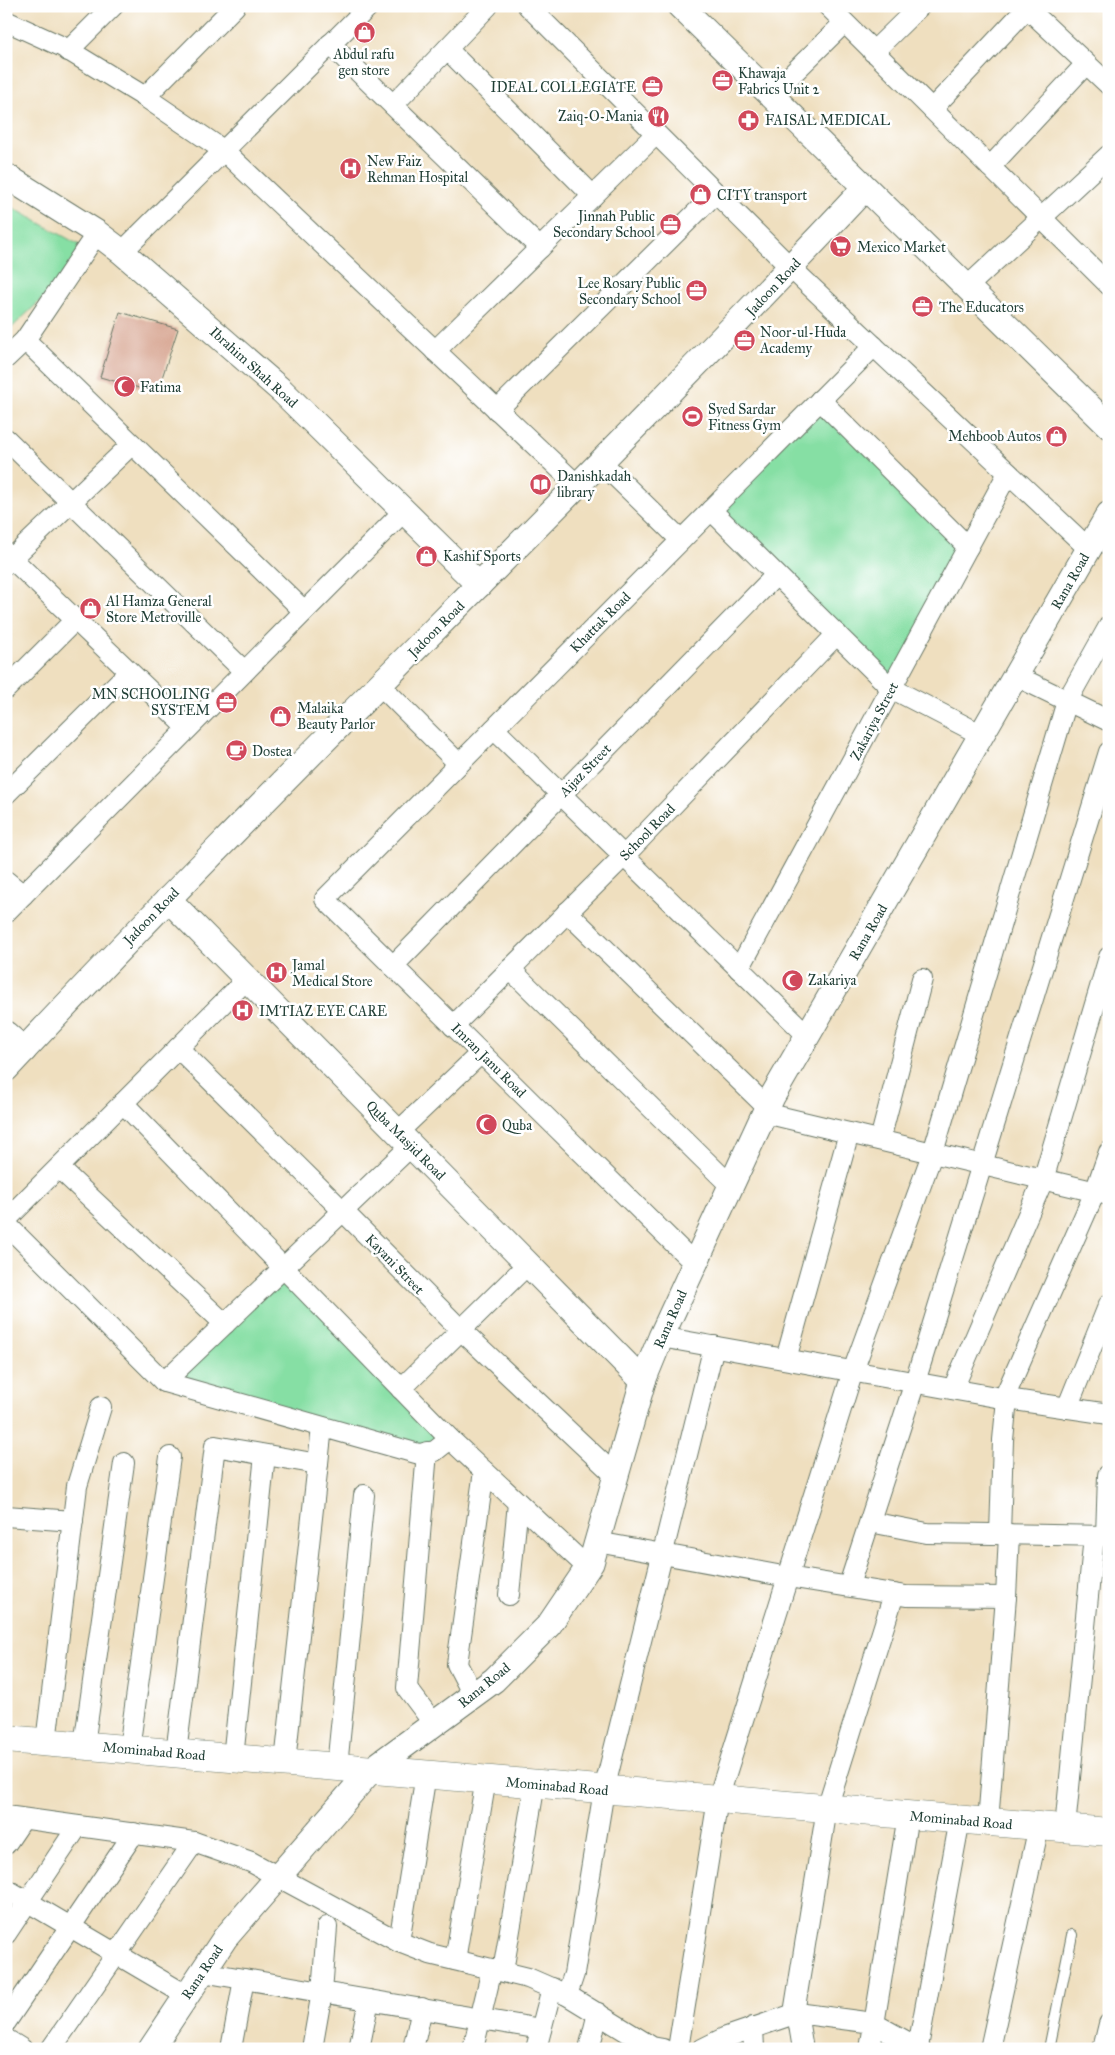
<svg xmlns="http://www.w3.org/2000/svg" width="1115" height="2055" font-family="'IM FELL Great Primer',serif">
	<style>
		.green { fill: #86dfa4; stroke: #528e6c }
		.building { fill: #d49e88 }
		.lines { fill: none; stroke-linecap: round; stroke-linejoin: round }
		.service-casing { stroke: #687665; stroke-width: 12 }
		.minor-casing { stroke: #687665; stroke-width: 22 }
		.tertiary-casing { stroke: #687665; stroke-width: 27 }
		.secondary-casing { stroke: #687665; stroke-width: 29 }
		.service { stroke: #fff; stroke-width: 10 }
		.minor { stroke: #fff; stroke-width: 20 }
		.tertiary { stroke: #fff; stroke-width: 25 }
		.secondary { stroke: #fff; stroke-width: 28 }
		.labels { text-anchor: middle; stroke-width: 5; stroke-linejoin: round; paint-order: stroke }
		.poi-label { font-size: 14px; fill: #1f3d34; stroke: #fff; text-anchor: start }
		.street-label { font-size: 14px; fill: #1f3d34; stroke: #fff }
	</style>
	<rect width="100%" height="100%" fill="#fff"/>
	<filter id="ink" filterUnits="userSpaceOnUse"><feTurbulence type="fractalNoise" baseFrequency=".02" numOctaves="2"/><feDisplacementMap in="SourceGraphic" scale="10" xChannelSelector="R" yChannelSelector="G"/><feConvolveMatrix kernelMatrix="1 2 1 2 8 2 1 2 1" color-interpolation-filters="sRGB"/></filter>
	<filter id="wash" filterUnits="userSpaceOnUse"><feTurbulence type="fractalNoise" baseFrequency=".0096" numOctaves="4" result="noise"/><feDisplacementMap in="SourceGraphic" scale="20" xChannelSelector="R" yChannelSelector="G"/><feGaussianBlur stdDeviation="1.12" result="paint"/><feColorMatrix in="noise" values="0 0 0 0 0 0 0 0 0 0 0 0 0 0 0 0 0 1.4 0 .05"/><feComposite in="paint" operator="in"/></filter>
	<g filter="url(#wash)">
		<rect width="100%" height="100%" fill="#efdfbf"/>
		<g class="green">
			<polygon points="6,204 92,252 6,333"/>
			<polygon points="820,400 968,547 895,681 711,510"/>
			<polygon points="282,1269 450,1439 435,1451 164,1382"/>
		</g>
		<g id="blocks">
			<polygon class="building" points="120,312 178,329 157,393 100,377"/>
		</g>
	</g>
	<g filter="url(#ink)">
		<use href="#blocks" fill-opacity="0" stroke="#687665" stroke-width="1"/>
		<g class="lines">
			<defs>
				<polyline id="service" points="1049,2049 1072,1935"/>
				<g id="minor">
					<polyline points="528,6 791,268 1089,549"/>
					<polyline points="828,6 1109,285"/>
					<polyline points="1025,6 1109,85"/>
					<polyline points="6,21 63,47 145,97 223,150 578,486"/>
					<polyline points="330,44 540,248"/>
					<polyline points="447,49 593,196"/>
					<polyline points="68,51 113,6"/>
					<polyline points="873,52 920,6"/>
					<polyline points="771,95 844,23"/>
					<polyline points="145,97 235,6"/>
					<polyline points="393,105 488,6"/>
					<polyline points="932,109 1027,8"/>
					<polyline points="990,167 1086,64"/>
					<polyline points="122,252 369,6"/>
					<polyline points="967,287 1109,155"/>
					<polyline points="25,340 303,610"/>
					<polyline points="435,351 656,134"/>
					<polyline points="6,358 25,340 97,233"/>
					<polyline points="820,400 968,547"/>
					<polyline points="497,410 716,193"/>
					<polyline points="6,439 244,671"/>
					<polyline points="601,462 681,540"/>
					<polyline points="711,510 891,688 982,735"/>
					<polyline points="6,553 188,728"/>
					<polyline points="6,564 132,444"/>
					<polyline points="1016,676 1109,721"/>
					<polyline points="380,685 459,764"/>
					<polyline points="6,689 75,620"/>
					<polyline points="494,729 808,1036"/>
					<polyline points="6,794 129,672"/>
					<polyline points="6,881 23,895"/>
					<polyline points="6,912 404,511"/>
					<polyline points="567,912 768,1108"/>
					<polyline points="393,966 776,575"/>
					<polyline points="510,969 731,1186"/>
					<polyline points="739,969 1008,473"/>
					<polyline points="453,1026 624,856 837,634"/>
					<polyline points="178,1048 343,1211 461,1330 616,1476"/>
					<polyline points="123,1103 450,1439 588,1568"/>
					<polyline points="765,1113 1109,1195"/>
					<polyline points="398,1132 481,1053"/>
					<polyline points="880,1140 922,979"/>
					<polyline points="59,1168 225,1324"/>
					<polyline points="6,1220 247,979"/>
					<polyline points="6,1224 164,1382 419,1454 435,1451 450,1439"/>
					<polyline points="695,1264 325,899 874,346"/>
					<polyline points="661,1337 1007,1399 1109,1414"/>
					<polyline points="786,1359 849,1133"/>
					<polyline points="164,1382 411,1146"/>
					<polyline points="401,1389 528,1264"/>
					<polyline points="953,1389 1043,1180 1109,957"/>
					<polyline points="1004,1398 1095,1192 1109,1152"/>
					<polyline points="1067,1408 1109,1304"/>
					<polyline points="427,1452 407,1688 434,1724"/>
					<polyline points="6,1516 73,1521"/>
					<polyline points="870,1522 927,1533 1109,1536"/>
					<polyline points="1000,1534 1003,1440 1007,1399"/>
					<polyline points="1106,1536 1108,1475"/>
					<polyline points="597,1542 788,1577 906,1596 1006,1597"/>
					<polyline points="849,1585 915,1382 1109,752"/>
					<polyline points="509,1595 518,1503"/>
					<polyline points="473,1695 457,1664 484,1471"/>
					<polyline points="46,1742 77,1486 101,1407"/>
					<polyline points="84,1745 124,1463"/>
					<polyline points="129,1749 170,1457"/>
					<polyline points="176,1753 215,1446 318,1464"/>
					<polyline points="233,1758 265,1455"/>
					<polyline points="285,1762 322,1427"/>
					<polyline points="337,1767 364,1495"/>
					<polyline points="6,1816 194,1842 251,1862 399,1942 430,1954 528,1978 567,1995 652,2047 663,2049"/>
					<polyline points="988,1822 1006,1597 1009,1534"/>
					<polyline points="1065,1828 1094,1536"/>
					<polyline points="6,1844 23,1819"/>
					<polyline points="6,1889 186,1995"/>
					<polyline points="6,1934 78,1826"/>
					<polyline points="399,1942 426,1774"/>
					<polyline points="455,1960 486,1779"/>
					<polyline points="503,1971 535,1783"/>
					<polyline points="202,1972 541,2029"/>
					<polyline points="567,1995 574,1974 604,1790 714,1346"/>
					<polyline points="794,2013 827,1808 894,1594"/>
					<polyline points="797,2013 803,2049"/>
					<polyline points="6,2022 134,1833"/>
					<polyline points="753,2027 754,2049"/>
					<polyline points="6,2039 22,2049"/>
					<polyline points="918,2047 960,1819"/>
					<polyline points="51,2049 194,1842"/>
					<polyline points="231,2049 244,1979"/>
					<polyline points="312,2049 322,1992 327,1927"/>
					<polyline points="359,2049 369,2000"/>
					<polyline points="413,2049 422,2008"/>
					<polyline points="473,2049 492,1969"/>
					<polyline points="536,2049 552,1988"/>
					<polyline points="589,2049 598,2013"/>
					<polyline points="678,2049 718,1799 853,1371 934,1149 1067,701 1109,626"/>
					<polyline points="702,2049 724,2038 797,2013 873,2023 920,2049"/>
					<polyline points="870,2049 908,1815"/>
					<polyline points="990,2049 1039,1826"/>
					<polyline points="1103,2049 1109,2024"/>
				</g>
				<g id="tertiary">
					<polyline points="680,6 1109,426"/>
					<polyline points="6,176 97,233 122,252 282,391 479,585"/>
					<polyline points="168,899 643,1381"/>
					<polyline points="6,1034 24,1050"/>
					<path d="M6,1069C287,769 585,487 865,188"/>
					<polyline points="151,2049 225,1938 371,1770 494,1680 549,1625 591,1563 643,1381 661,1337 772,1097 1109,514"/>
				</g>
				<polyline id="secondary" points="6,1739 1109,1832"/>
			</defs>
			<use href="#service" class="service-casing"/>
			<use href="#minor" class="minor-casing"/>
			<use href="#tertiary" class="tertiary-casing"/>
			<use href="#secondary" class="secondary-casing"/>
			<use href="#service" class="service"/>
			<use href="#minor" class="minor"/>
			<use href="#tertiary" class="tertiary"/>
			<use href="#secondary" class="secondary"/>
		</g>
	</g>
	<defs>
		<symbol id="shop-disc" viewBox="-11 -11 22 22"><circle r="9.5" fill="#d1495b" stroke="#fff"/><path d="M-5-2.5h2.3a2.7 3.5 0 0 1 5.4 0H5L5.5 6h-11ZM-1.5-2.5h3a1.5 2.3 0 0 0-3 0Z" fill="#fff"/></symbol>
		<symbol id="office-disc" viewBox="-11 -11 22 22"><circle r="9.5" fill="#d1495b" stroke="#fff"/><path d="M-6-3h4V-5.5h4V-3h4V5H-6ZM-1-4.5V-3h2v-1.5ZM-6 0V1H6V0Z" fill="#fff"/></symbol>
		<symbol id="restaurant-disc" viewBox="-11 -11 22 22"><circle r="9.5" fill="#d1495b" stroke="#fff"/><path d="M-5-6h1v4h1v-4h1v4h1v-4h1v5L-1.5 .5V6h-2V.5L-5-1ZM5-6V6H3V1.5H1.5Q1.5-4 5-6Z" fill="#fff"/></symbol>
		<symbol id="pharmacy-disc" viewBox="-11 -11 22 22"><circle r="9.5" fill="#d1495b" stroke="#fff"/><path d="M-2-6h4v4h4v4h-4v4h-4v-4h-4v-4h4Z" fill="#fff"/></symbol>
		<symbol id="hospital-disc" viewBox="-11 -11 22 22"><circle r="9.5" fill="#d1495b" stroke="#fff"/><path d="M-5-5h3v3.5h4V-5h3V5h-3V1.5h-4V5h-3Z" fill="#fff"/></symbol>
		<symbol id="supermarket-disc" viewBox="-11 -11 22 22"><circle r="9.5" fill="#d1495b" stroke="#fff"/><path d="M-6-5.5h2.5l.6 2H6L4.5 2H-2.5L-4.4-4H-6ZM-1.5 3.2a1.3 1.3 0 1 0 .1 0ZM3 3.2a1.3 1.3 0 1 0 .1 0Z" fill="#fff"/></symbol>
		<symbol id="mosque-disc" viewBox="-11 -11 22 22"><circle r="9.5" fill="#d1495b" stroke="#fff"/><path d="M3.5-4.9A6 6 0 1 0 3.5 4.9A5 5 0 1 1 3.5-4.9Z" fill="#fff"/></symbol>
		<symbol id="stadium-disc" viewBox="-11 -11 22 22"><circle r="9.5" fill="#d1495b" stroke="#fff"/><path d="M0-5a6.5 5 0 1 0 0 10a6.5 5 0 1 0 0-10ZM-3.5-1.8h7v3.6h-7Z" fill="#fff"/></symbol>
		<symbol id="library-disc" viewBox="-11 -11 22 22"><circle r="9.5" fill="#d1495b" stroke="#fff"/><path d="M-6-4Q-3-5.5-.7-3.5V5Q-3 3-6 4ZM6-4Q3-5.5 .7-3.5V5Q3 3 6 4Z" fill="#fff"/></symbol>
		<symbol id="cafe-disc" viewBox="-11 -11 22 22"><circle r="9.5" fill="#d1495b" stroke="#fff"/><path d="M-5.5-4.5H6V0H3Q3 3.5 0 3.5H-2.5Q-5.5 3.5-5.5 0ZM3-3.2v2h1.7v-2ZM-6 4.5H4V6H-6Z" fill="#fff"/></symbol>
	</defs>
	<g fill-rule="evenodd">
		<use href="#shop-disc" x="352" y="20" width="25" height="25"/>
		<use href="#office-disc" x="710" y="68" width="25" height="25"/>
		<use href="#office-disc" x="640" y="74" width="25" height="25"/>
		<use href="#restaurant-disc" x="646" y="104" width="25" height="25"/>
		<use href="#pharmacy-disc" x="736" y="108" width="25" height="25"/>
		<use href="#hospital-disc" x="338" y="156" width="25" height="25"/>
		<use href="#shop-disc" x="688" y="182" width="25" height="25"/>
		<use href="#office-disc" x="658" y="212" width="25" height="25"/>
		<use href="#supermarket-disc" x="828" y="234" width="25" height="25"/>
		<use href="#office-disc" x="684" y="278" width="25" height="25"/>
		<use href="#office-disc" x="910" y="294" width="25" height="25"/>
		<use href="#office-disc" x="732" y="328" width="25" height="25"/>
		<use href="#mosque-disc" x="112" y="374" width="25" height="25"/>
		<use href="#stadium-disc" x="680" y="404" width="25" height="25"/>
		<use href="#shop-disc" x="1044" y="424" width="25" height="25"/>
		<use href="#library-disc" x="528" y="472" width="25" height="25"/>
		<use href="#shop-disc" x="414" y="544" width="25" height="25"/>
		<use href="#shop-disc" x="78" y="596" width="25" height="25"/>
		<use href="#office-disc" x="214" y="690" width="25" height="25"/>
		<use href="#shop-disc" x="268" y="704" width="25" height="25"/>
		<use href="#cafe-disc" x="224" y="738" width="25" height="25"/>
		<use href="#hospital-disc" x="264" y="960" width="25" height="25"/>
		<use href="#mosque-disc" x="780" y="968" width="25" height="25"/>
		<use href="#hospital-disc" x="230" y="998" width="25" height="25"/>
		<use href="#mosque-disc" x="474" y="1112" width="25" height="25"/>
	</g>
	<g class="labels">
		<g class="poi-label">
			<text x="364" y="59" text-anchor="middle">Abdul rafu<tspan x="364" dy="16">gen store</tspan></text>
			<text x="738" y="78">Khawaja<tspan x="738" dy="16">Fabrics Unit 2</tspan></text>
			<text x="636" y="92" text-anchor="end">IDEAL COLLEGIATE</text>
			<text x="643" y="121" text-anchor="end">Zaiq-O-Mania</text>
			<text x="765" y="125">FAISAL MEDICAL</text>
			<text x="367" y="166">New Faiz<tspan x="367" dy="16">Rehman Hospital</tspan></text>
			<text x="717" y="200">CITY transport</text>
			<text x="655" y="221" text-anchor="end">Jinnah Public<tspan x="655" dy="16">Secondary School</tspan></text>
			<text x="857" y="252">Mexico Market</text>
			<text x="681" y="288" text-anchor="end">Lee Rosary Public<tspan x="681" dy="16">Secondary School</tspan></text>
			<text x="939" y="312">The Educators</text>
			<text x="760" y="337">Noor-ul-Huda<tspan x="760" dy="16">Academy</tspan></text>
			<text x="140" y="392">Fatima</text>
			<text x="708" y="414">Syed Sardar<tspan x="708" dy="16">Fitness Gym</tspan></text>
			<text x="1041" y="441" text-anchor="end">Mehboob Autos</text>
			<text x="557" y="481">Danishkadah<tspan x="557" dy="16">library</tspan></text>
			<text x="443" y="561">Kashif Sports</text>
			<text x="106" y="606">Al Hamza General<tspan x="106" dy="16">Store Metroville</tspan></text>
			<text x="210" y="699" text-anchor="end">MN SCHOOLING<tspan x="210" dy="16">SYSTEM</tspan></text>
			<text x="297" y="713">Malaika<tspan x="297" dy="16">Beauty Parlor</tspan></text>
			<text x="252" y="756">Dostea</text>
			<text x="292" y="970">Jamal<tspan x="292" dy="16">Medical Store</tspan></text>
			<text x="808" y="985">Zakariya</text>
			<text x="259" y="1016">IMTIAZ EYE CARE</text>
			<text x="502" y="1130">Quba</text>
		</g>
		<g class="street-label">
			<text transform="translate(773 287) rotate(-47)" y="5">Jadoon Road</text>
			<text transform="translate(254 367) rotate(42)" y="5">Ibrahim Shah Road</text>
			<text transform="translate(1070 581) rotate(-60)" y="5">Rana Road</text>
			<text transform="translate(600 622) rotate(-45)" y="5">Khattak Road</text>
			<text transform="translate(436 629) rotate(-45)" y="5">Jadoon Road</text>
			<text transform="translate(874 721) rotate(-62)" y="5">Zakariya Street</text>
			<text transform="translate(585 770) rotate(-46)" y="5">Aijaz Street</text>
			<text transform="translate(647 832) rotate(-46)" y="5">School Road</text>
			<text transform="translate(151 916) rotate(-46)" y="5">Jadoon Road</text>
			<text transform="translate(868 932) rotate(-60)" y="5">Rana Road</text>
			<text transform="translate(489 1060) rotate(45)" y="5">Imran Janu Road</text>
			<text transform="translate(406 1140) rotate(45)" y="5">Quba Masjid Road</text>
			<text transform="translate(395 1264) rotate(46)" y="5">Kayani Street</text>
			<text transform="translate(670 1319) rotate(-66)" y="5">Rana Road</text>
			<text transform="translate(484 1685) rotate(-39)" y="5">Rana Road</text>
			<text transform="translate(154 1751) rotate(5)" y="5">Mominabad Road</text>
			<text transform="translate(557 1786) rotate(5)" y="5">Mominabad Road</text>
			<text transform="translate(961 1820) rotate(5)" y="5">Mominabad Road</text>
			<text transform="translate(202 1972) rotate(-56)" y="5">Rana Road</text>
		</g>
	</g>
	<rect width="1115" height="2055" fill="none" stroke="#fff" stroke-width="25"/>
</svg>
